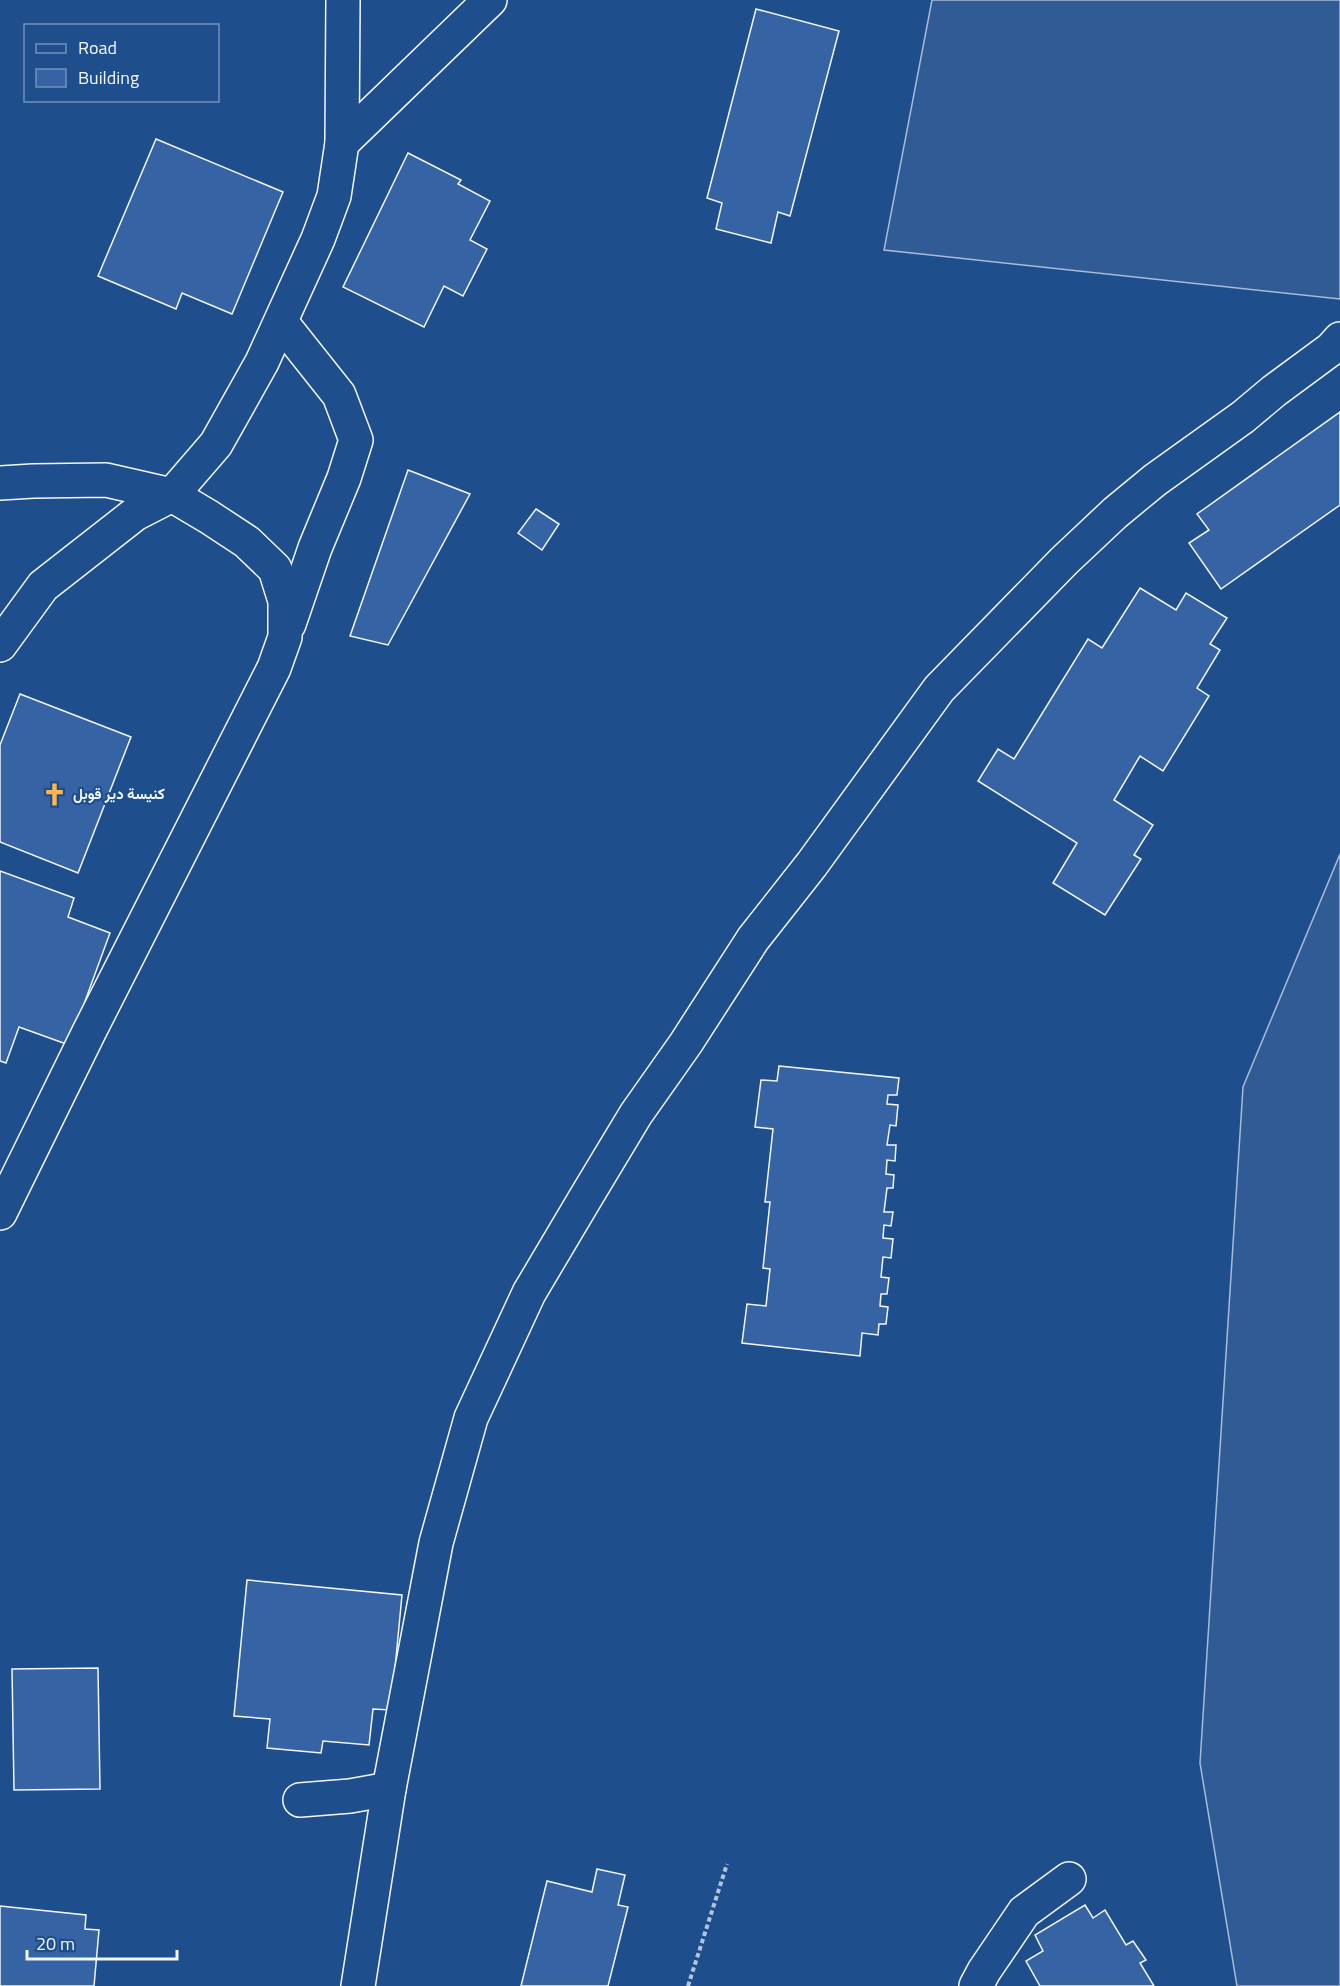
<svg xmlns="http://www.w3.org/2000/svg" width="1340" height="1986" font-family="'Titillium Web',Vazirmatn,sans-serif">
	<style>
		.built { fill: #305b95; stroke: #a8bbd7; stroke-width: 1.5 }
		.building { fill: #3563a3; stroke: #f2f6ff; stroke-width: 1.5 }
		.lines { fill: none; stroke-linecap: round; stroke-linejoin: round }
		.minor-casing { stroke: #f2f6ff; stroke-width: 36 }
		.path { stroke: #b3c4dc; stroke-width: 4; stroke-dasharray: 4.5 3; stroke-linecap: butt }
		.minor { stroke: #1f4e8c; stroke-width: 33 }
		.labels { text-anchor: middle; stroke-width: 4.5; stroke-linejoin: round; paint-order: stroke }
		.poi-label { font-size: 15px; font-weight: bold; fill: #f2f6ff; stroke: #1f4e8c; text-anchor: start }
	</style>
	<rect width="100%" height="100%" fill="#1f4e8c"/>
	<g class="built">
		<polygon points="932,0 1340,0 1340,299 884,250"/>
		<polygon points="1340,854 1340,1986 1237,1986 1200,1763 1243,1087"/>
	</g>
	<g class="building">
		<polygon points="756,9 839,31 790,216 778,212 771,243 716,229 722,203 707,198"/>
		<polygon points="156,139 283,192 232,314 182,293 176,309 98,276"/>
		<polygon points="408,153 461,180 458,184 490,201 470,240 487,249 463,296 444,286 424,327 343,287"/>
		<polygon points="1340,412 1340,505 1221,589 1189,543 1209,530 1197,514"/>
		<polygon points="408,470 470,494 388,645 350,636"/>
		<polygon points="536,509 559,524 542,550 518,533"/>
		<polygon points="1140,588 1176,610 1186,593 1227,618 1210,644 1220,650 1197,688 1209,696 1163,771 1140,756 1114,800 1153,825 1134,855 1141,859 1105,915 1053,883 1077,843 978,781 998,749 1014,759 1088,639 1102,648"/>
		<polygon points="20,694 131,737 78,873 0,842 0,745"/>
		<polygon points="0,871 74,898 68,917 110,933 69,1045 19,1027 6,1063 0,1061"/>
		<polygon points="779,1066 899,1078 897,1095 888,1095 887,1104 898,1105 896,1126 890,1125 887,1145 896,1145 895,1161 887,1160 886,1174 894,1175 893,1188 887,1188 884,1212 893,1212 891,1226 884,1225 883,1238 893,1239 891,1258 883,1257 881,1277 889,1278 887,1294 881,1294 880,1306 888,1307 886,1324 879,1324 878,1335 862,1333 860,1356 742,1343 747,1304 766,1306 770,1269 763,1268 770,1202 765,1202 773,1129 755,1127 761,1080 777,1081"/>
		<polygon points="247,1580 402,1595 391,1710 373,1709 369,1745 323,1741 321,1753 267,1748 270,1719 234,1716"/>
		<polygon points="98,1668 100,1789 14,1790 12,1669"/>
		<polygon points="597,1869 625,1875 618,1905 628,1907 608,1986 521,1986 547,1881 592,1892"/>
		<polygon points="1085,1905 1093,1918 1105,1910 1126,1945 1133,1941 1146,1960 1140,1963 1154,1986 1040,1986 1026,1961 1043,1951 1035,1935"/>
		<polygon points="0,1906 86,1915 85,1929 99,1930 94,1986 0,1986"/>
	</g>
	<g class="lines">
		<defs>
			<g id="minor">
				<polyline points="342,143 490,0"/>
				<polyline points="281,322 339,395 356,440 344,478 315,548 289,624"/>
				<polyline points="0,483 33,481 106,480 172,495 209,517 247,542 275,569 285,601 285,637 274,668 89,1032 0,1213"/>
				<polyline points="0,645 43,586 135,514 172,495 216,444 262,362 318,239 334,196 342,143 343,0"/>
				<polyline points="300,1800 350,1796 389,1789"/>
				<polyline points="358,1986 389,1789 436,1543 471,1418 529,1293 586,1197 636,1114 686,1043 753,939 812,864 939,689 1064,561 1115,513 1155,480 1243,417 1274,391 1331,349 1340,339"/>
				<polyline points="976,1986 984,1971 1024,1912 1069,1879"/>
			</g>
		</defs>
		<use href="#minor" class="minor-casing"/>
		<polyline class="path" points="688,1986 727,1864"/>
		<use href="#minor" class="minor"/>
	</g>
	<defs>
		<symbol id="church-bare" viewBox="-9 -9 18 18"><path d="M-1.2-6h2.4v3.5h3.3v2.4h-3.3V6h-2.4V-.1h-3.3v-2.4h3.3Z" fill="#ffb74d" stroke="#1f4e8c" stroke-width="2.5" paint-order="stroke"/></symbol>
	</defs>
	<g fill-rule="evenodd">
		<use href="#church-bare" x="38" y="778" width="33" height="33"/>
	</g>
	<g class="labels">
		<g class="poi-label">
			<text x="73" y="799">كنيسة دير قوبل</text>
		</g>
	</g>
	<rect x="24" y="24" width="195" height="78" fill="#1f4e8c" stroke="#7391ba" stroke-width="1.5"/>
	<rect x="36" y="44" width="30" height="9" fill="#1f4e8c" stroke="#7391ba" stroke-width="1.5"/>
	<text x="78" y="54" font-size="18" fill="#f2f6ff">Road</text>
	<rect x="36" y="69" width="30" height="18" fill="#3563a3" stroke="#7391ba" stroke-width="1.5"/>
	<text x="78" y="84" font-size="18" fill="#f2f6ff">Building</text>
	<path d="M27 1950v9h150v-9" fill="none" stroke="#f2f6ff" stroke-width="3"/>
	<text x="36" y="1950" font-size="18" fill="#f2f6ff" stroke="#1f4e8c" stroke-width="4.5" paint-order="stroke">20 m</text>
</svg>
